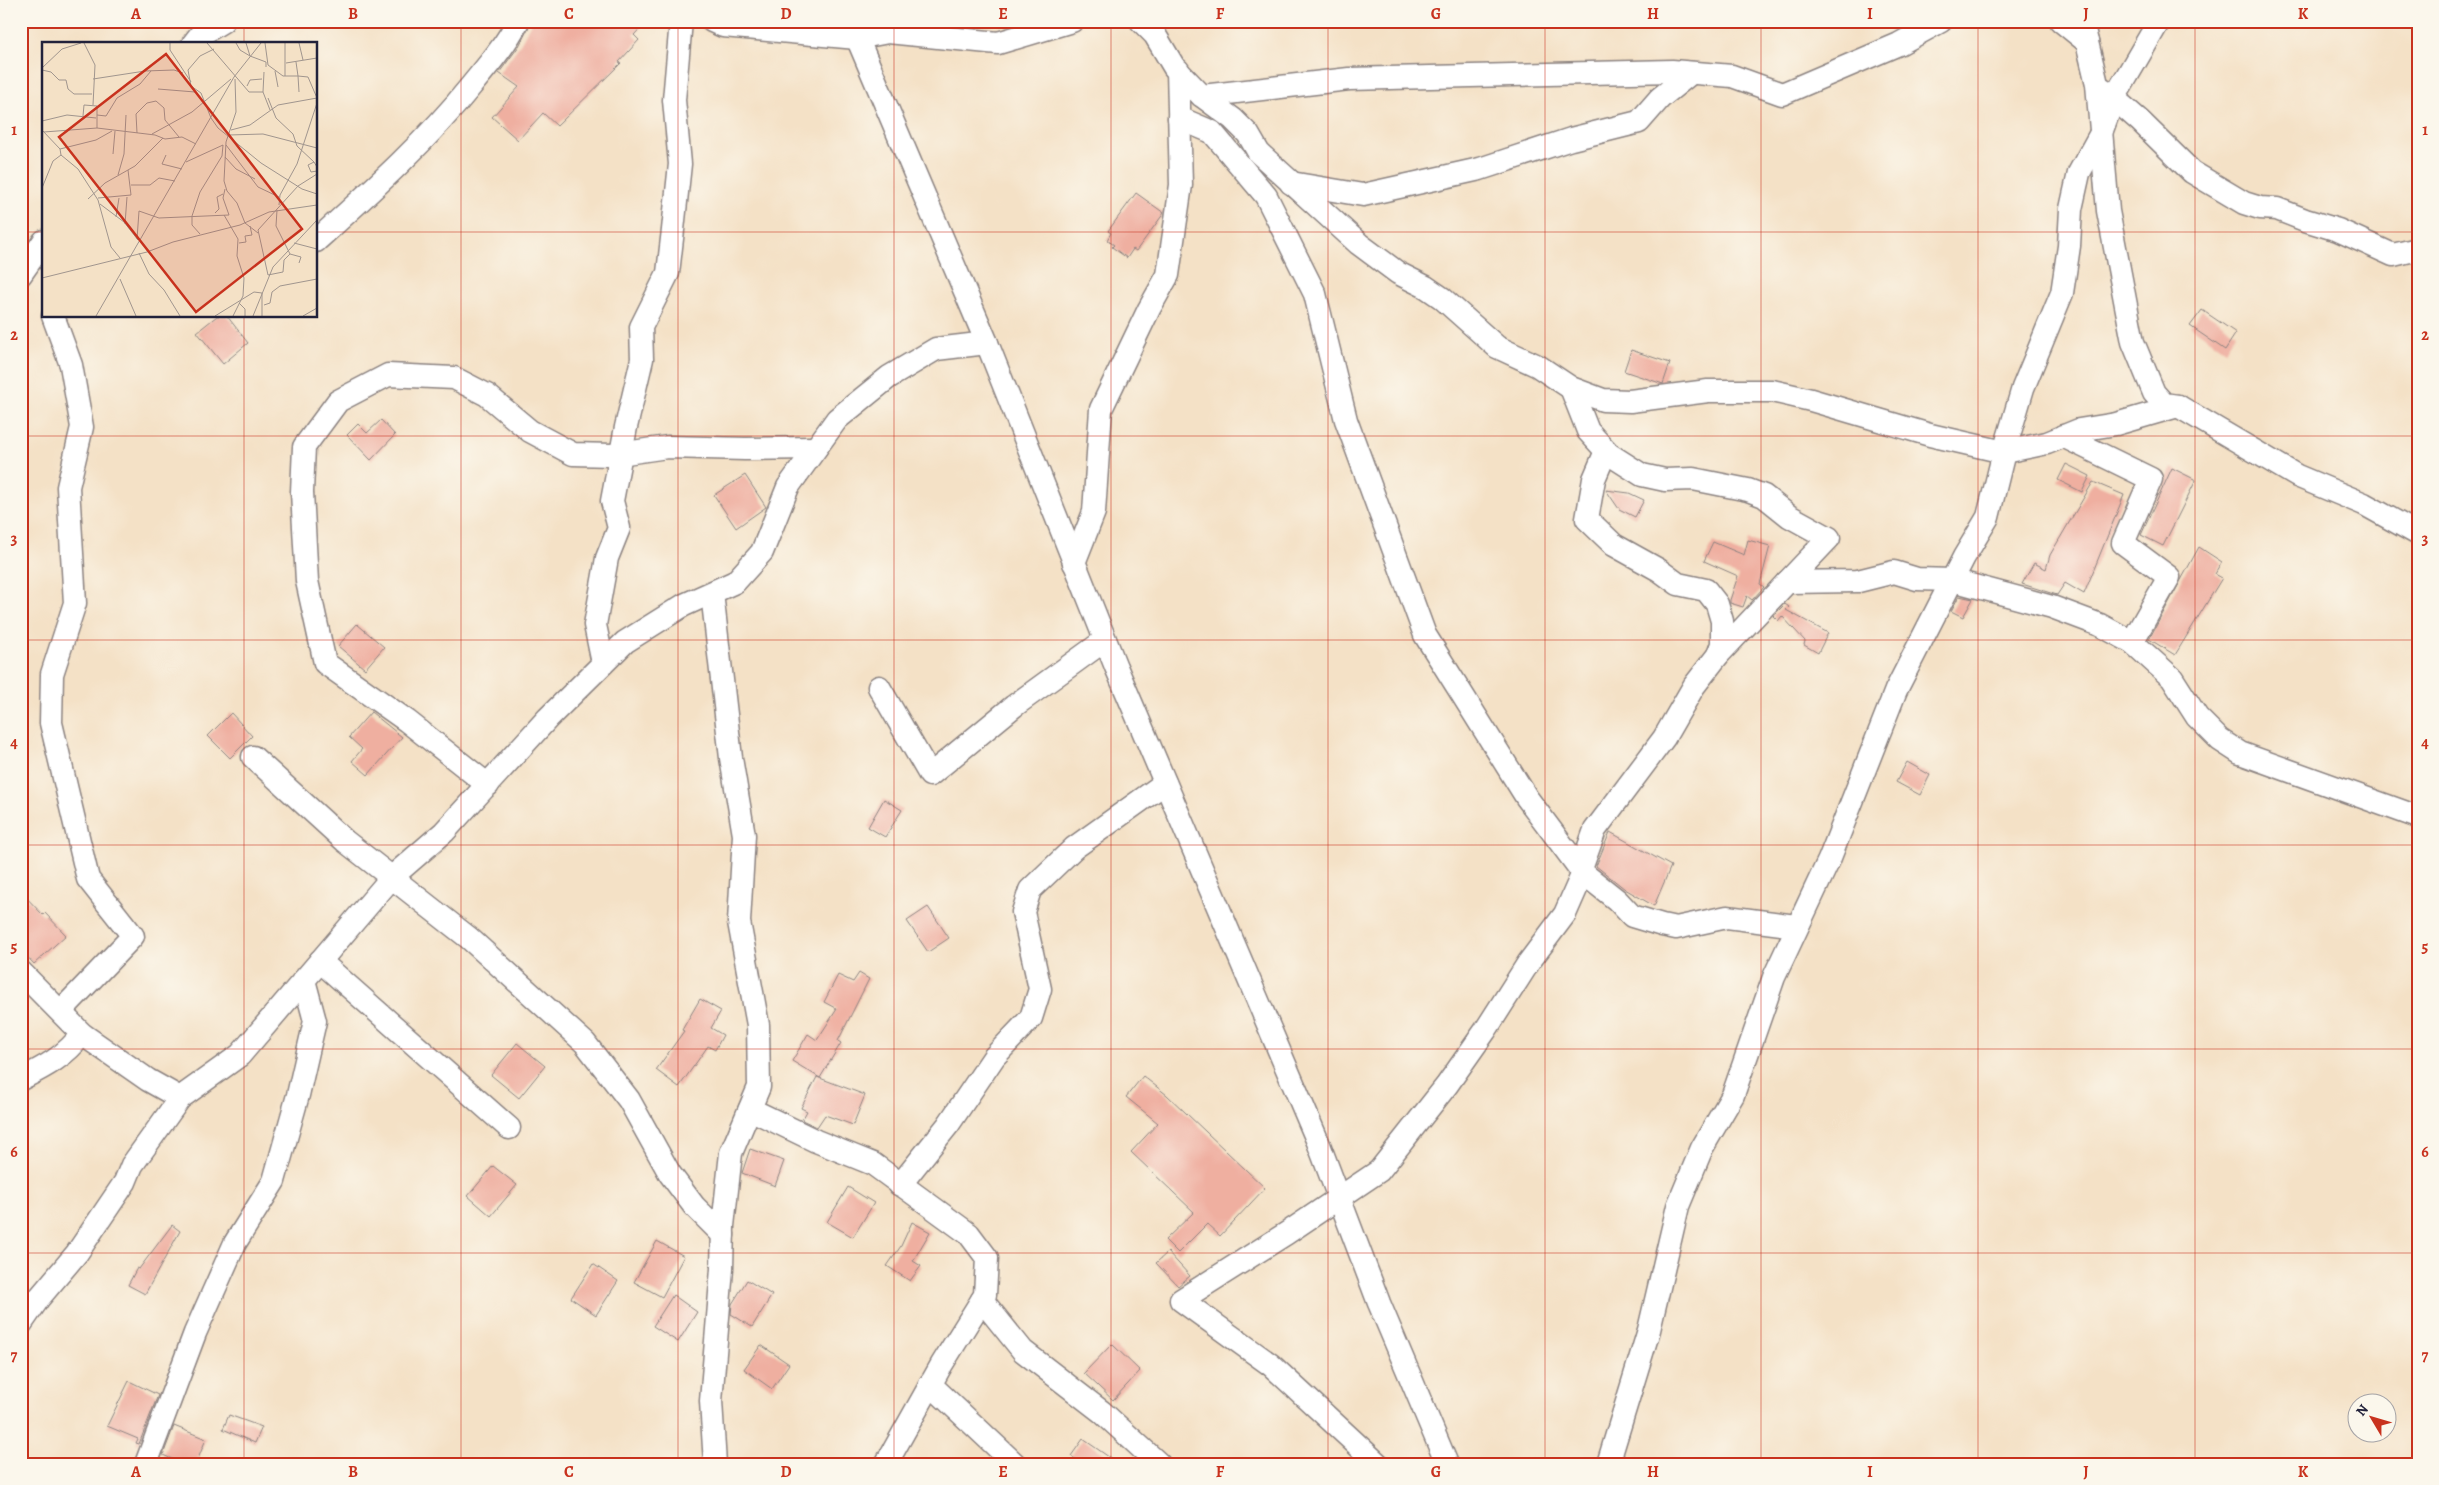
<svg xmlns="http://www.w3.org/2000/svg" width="2439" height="1485" font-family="Alegreya,serif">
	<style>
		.building { fill: #efafa0 }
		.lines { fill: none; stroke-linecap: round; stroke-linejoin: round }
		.minor-casing { stroke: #8b8280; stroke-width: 25 }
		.minor { stroke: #fff; stroke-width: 22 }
		.grid { fill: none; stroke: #c8321e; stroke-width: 1; stroke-opacity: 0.55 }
		.inset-road { fill: none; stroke: #a0958e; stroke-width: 1 }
		.view { fill: #c8321e; fill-opacity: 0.15; stroke: #c8321e; stroke-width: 2.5 }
		.inset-edge { fill: none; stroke: #22223b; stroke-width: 2.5 }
		.neatline { fill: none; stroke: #c8321e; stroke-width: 2 }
		.grid-label { font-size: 16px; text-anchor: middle; font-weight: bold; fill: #c8321e }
	</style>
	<rect width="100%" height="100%" fill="#fbf7ec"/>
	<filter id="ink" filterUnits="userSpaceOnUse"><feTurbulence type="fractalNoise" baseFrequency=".02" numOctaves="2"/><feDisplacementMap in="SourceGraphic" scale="10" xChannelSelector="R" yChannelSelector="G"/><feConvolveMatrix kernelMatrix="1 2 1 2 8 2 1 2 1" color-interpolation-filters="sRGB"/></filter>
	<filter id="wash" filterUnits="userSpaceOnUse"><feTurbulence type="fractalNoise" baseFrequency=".0096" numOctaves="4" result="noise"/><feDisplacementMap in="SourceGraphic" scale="20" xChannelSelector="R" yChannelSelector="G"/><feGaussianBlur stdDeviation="1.12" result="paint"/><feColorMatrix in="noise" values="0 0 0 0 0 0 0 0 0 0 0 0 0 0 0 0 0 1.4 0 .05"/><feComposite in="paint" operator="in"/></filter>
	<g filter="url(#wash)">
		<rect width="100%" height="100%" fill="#f4e1c6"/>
		<g id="blocks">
			<g class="building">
				<polygon points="532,21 647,21 634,35 639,40 619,62 621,63 557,126 543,113 518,140 492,117 519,87 499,73 519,46"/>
				<polygon points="1136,193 1164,213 1136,251 1133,249 1127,258 1112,247 1114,245 1107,240 1111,233 1108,231"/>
				<polygon points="2202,310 2236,333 2225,350 2190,326"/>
				<polygon points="217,316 227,316 248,343 223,364 197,332"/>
				<polygon points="1631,350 1670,363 1663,384 1624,371"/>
				<polygon points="381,420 395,435 371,460 347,435 358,424 367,433"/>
				<polygon points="2066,464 2090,476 2082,492 2058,480"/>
				<polygon points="2172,468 2196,480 2163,546 2141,535"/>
				<polygon points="745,475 766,507 736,528 714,495"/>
				<polygon points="2093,482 2124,495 2084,594 2065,583 2057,595 2022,584 2034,563 2046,569 2050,555"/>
				<polygon points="1606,490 1629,493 1644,500 1635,517 1619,509"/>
				<polygon points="1748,540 1770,546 1760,584 1764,587 1752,600 1747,596 1743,607 1730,603 1730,600 1738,576 1704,561 1713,542 1744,555"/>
				<polygon points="2199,547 2222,562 2215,574 2222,578 2175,655 2149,639"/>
				<polygon points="1959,596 1973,599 1963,617 1951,611"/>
				<polygon points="1785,604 1789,607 1786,610 1828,633 1818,653 1804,645 1805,641 1782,616 1778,621 1773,616"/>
				<polygon points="357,624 384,647 365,669 338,646"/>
				<polygon points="371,712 402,737 368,775 352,761 362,749 349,737"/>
				<polygon points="231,713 252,736 230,758 208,736"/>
				<polygon points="1907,762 1930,775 1920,795 1896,782"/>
				<polygon points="884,799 902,810 885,837 868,827"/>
				<polygon points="1610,832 1671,866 1654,906 1625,889 1596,866"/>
				<polygon points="21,892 43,915 45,913 66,935 34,964 21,950"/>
				<polygon points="928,907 949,938 928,952 907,921"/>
				<polygon points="859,973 869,979 838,1041 841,1043 820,1078 792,1061 808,1034 817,1040 837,1009 824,1002 838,975 853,982"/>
				<polygon points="700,999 721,1011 711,1028 723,1035 715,1050 708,1046 679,1087 656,1070 684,1031 682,1030"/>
				<polygon points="517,1043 545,1066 519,1098 491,1075"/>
				<polygon points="1143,1076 1167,1095 1265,1188 1220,1236 1207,1224 1178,1253 1165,1240 1194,1212 1131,1152 1158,1123 1126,1097"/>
				<polygon points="817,1077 865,1095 853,1125 825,1115 817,1127 802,1120 807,1111 801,1108"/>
				<polygon points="750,1149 784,1161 775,1186 742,1173"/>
				<polygon points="493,1166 517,1185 491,1216 468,1196"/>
				<polygon points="848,1187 874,1203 853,1237 827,1222"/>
				<polygon points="912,1222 930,1232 913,1261 921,1266 910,1281 887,1266 901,1246"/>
				<polygon points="172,1225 180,1231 145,1294 128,1285 137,1268 139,1269"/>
				<polygon points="657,1241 684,1256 662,1297 634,1282"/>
				<polygon points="1168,1252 1190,1276 1178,1286 1156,1263"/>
				<polygon points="593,1264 618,1281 596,1315 571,1298"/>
				<polygon points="747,1280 772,1295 752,1327 731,1314 732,1304"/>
				<polygon points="673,1295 697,1312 678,1342 653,1326"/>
				<polygon points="1112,1344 1140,1371 1113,1400 1084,1373"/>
				<polygon points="761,1345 789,1364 772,1389 744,1369"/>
				<polygon points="129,1381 158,1395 139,1444 136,1443 138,1439 107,1426"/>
				<polygon points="229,1415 262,1427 255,1443 223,1429"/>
				<polygon points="174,1426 206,1439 196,1464 183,1464 163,1455"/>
				<polygon points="1083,1439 1119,1464 1082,1464 1071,1456"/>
			</g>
		</g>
	</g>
	<g filter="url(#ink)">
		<use href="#blocks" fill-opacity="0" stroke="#8b8280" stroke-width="1"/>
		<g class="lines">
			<defs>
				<g id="minor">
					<polyline points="712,21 723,26 857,38 888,32 998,43 1072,21"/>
					<polyline points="850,21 987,343 1116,667 1318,1142 1379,1303 1447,1464"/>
					<polyline points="1141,21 1155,35 1174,67 1202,96 1233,119 1248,134 1259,153 1359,244 1398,273 1426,287 1442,298 1497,347 1538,366 1571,388 1603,400 1630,401 1708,391 1772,391 1811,400 1930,435 2004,452 2047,443 2079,430 2116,424 2178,406"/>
					<polyline points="2061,21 2087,42"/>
					<polyline points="2082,21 2097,84 2108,211 2133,342 2154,393 2164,404 2178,406 2297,476 2364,504 2418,534"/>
					<polyline points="193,44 200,35 223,21"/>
					<polyline points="2103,89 2140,121 2192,172 2244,203 2260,208 2277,209 2305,220 2338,230 2393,255 2418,249"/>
					<polyline points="1202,96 1349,79 1672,71 1732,76 1782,94 1899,44 1941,21"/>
					<polyline points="1179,118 1212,132 1266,196 1315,294 1346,420 1425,635 1527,798 1583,873 1617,900 1632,916 1662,925 1676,928 1727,917 1796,926"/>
					<polyline points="1291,183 1363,195 1480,169 1571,139 1639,122 1660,98 1691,73"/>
					<path d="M316,241C370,192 425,143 471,86C488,65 505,46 518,21"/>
					<polyline points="21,274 44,241"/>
					<polyline points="53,316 71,365 82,427 68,487 75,603 52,674 51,723 88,879 133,936 61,1011"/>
					<polyline points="2063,436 2151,479 2123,543 2169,577 2132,642"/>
					<polyline points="1606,451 1594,479 1587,519 1614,545 1659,570 1678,584 1706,590 1717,604 1722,621 1722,644 1718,655"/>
					<polyline points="1074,563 1094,512 1101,409 1149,309 1168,275 1181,185 1178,70"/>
					<polyline points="1787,582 1858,581 1894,572 1917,579 1952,580 2052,607 2100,625 2132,642 2172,678 2197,717 2220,740 2240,753 2418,817"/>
					<polyline points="712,593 731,758 744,835 739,922 758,1025 759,1087 731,1153 723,1226 722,1269 711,1401 715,1464"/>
					<polyline points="603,663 595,625 607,558 619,528 612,501 626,427 642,359 641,327 668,273 673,230 680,164 674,100 681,21"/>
					<polyline points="879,687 930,775 1014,706 1105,640"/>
					<polyline points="253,757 345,841 469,938 585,1043 629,1100 670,1174 694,1206 723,1235"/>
					<polyline points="488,785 407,721 325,663 307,581 302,492 304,447 338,401 388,375 454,378 487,395 530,431 573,454 612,455 667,447 745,449 816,448"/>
					<polyline points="320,961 509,1128"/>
					<polyline points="21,972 82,1034 148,1080 180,1098"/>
					<path d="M21,1079C45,1067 66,1056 82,1034"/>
					<polyline points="750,1109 816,1141 873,1164 969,1234 987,1258 985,1295 942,1364 886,1464"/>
					<polyline points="900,1185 948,1125 994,1057 1031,1018 1040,989 1023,912 1030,890 1074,848 1165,783"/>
					<polyline points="982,1300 1023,1351 1102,1412 1159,1464"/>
					<polyline points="21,1324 39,1298 77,1253 125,1182 132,1165 180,1098 240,1055 392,877 444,832 548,718 625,642 684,605 735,582 762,552 788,487 837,419 889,377 936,349 987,343"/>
					<polyline points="930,1384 1015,1464"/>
					<polyline points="146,1464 195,1333 235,1243 274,1181 298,1095 315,1021 304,980"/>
					<polyline points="1378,1464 1271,1365 1181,1300 1287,1233 1379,1171 1447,1085 1485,1031 1529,962 1565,914 1583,873 1582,866 1595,830 1664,738 1694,686 1718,655 1829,538 1789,516 1764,496 1748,490 1693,479 1665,480 1642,475 1609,454 1588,431 1571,388"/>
					<polyline points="1608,1464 1649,1330 1678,1206 1702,1148 1733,1095 1774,977 1829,860 1896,690 1964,557 1988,517 2004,452 2023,388 2062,293 2069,246 2071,209 2079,173 2101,133 2113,100 2159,21"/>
				</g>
			</defs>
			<use href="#minor" class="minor-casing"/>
			<use href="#minor" class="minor"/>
		</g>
	</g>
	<path class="grid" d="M244,21V44M461,21V1464M678,21V1464M894,21V1464M1111,21V1464M1328,21V1464M1545,21V1464M1761,21V1464M1978,21V1464M2195,21V1464M21,232H44M316,232H2418M244,316V1464M21,436H2418M21,640H2418M21,845H2418M21,1049H2418M21,1253H2418"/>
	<g transform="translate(42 42)">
		<rect width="275" height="275" fill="#f4e1c6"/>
		<path class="inset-road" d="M42,1L53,23L51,63M128,1V8L149,40M165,1L207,50H221L222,30M194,1L198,8L208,14L204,1M223,1L226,23L241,34H256L257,50M257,1L261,18M172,7L158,14L146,28L149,44L159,51L169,76L176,86L219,121L260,147L275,152M208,14L224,20V25M254,20L256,34L266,35L275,56M244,21L275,16M0,26L20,7L39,1M0,28L9,30L17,38H24L26,47L32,52H50M233,29L236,45M243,34V1M51,37L103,29L132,28L141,31M193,37L194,70L184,100L182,139L185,149L195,161L203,181L216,191M205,44L208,38L220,37M116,47L153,50M221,50L228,68M226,56L234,76L251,92L255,104L272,120M55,73L64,74L75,56L98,42L109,29M41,74L42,63L55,64V86M0,79L25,73L54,76M0,88L18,107L19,113L36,127L56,158L69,205L78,216M189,88L208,83L236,63L275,56M2,90L55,86L113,93L123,97L140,95L154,102M95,91L94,72L105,61L114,59L122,66L123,78L137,95M110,92L150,70L189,37M187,93L221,92L275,106M184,103L216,145L237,155M18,107L54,98L70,89M71,112L73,89M124,113L120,122L140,127M183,115L194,127L213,137M144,120L181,103M275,125L272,120L266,123L269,130L275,129M76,133L82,112L84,73M89,143H108L117,136L133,139M0,146L11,119L19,113M56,156L89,153L86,128M46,157L63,141L93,124L121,96M58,162L82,180L96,198M237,163L238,153L255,122L275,61M235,168L234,184L248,212M173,171L177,167L175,155L181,152M182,173L196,197L195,214L202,236L201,254L191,274M74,175L77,156M83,182L85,155M158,192L150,183V174L158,150L180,114L181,103M95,197L97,169L117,176L187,173L181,156L183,147M197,201L204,200L203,194L210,193L208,184M252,201L275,207M97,211L107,232L122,248L138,274M248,212L242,218L241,230L226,233L216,188L256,144L275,132M248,212L259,215L257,221M0,236L105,210L131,200L198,183L227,170L275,163M78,237L94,274M197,261L203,267V274M222,263L228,261L230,250L238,244L275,237M54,274L192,35L219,1M173,274L212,250L220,251V274M211,274L231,225L275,178M261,274L275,266"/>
		<path class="view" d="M124,12L260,187L154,270L17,95Z"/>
		<rect width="275" height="275" class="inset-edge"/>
	</g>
	<rect width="2439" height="1485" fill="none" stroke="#fbf7ec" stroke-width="55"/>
	<g transform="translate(2372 1418) rotate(308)"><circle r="24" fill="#fbf7ec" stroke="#a4a2a5"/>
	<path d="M0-4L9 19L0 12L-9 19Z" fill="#c8321e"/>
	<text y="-8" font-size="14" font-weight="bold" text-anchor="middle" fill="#22223b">N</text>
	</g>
	<rect x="28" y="28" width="2384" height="1430" class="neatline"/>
	<g class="grid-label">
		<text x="136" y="19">A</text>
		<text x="353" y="19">B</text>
		<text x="569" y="19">C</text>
		<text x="786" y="19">D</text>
		<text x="1003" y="19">E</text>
		<text x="1220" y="19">F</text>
		<text x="1436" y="19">G</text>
		<text x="1653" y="19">H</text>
		<text x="1870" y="19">I</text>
		<text x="2086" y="19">J</text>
		<text x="2303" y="19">K</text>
		<text x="14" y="135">1</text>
		<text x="2425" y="135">1</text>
		<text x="14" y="340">2</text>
		<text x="2425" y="340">2</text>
		<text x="14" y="544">3</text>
		<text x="2425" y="544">3</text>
		<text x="14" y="748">4</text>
		<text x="2425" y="748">4</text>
		<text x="14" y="952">5</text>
		<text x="2425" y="952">5</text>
		<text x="14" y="1157">6</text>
		<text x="2425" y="1157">6</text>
		<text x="14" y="1361">7</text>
		<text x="2425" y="1361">7</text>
		<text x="136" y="1477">A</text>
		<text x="353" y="1477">B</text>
		<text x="569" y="1477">C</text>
		<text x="786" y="1477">D</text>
		<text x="1003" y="1477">E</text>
		<text x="1220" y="1477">F</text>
		<text x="1436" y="1477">G</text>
		<text x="1653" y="1477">H</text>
		<text x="1870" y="1477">I</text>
		<text x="2086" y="1477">J</text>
		<text x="2303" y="1477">K</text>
	</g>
</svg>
